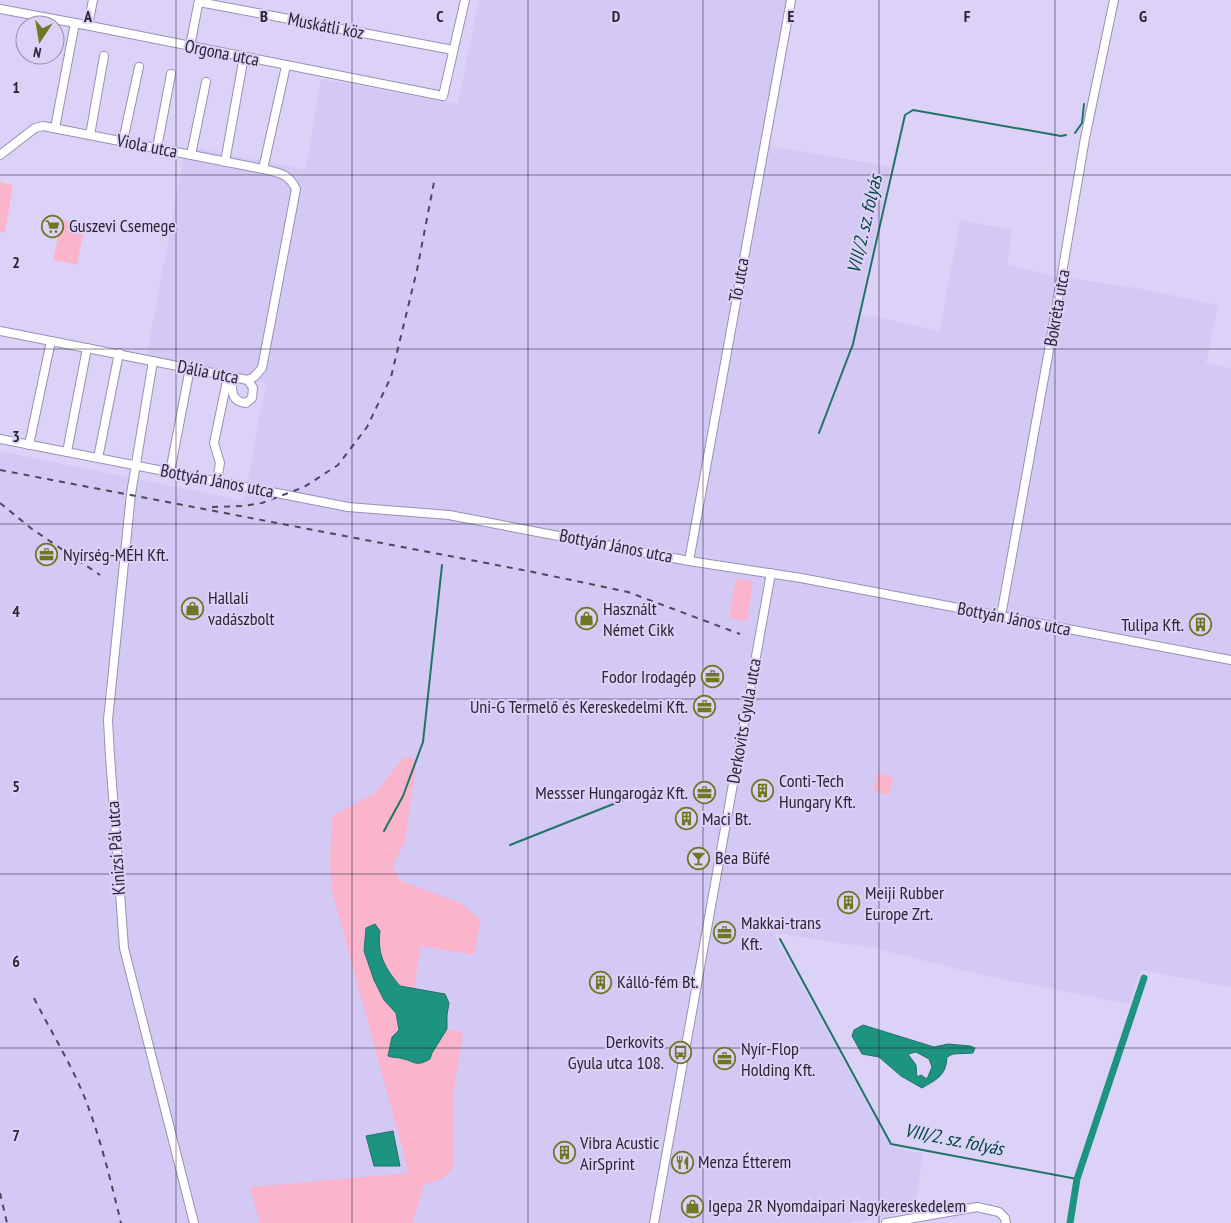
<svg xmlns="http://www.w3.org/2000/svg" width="1231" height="1223" font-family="'PT Sans Narrow',sans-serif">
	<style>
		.built { fill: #d4c8f5 }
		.green { fill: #fab4cc }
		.water { fill: #1d947f; stroke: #217368; fill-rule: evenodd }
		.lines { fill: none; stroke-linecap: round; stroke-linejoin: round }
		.stream { stroke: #217368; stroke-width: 2 }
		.canal { stroke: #1d947f; stroke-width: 7 }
		.street-casing { stroke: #9990b3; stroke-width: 10 }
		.street { stroke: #fff; stroke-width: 8 }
		.rail { stroke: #4d485b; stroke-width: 2; stroke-dasharray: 6 6; stroke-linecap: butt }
		.grid { fill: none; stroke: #292533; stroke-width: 1; stroke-opacity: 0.55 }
		.labels { text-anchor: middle; stroke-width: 4; stroke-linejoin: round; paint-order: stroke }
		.street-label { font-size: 18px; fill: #292533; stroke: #dcd2f8 }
		.poi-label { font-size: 18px; fill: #292533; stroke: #dcd2f8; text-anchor: start }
		.water-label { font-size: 19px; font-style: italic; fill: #01453a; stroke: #dcd2f8 }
		.grid-label { font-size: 16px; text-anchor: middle; font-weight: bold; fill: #292533; stroke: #dcd2f8; stroke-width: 4; stroke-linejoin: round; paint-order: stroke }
	</style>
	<rect width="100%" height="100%" fill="#dcd2f8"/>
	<polygon class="built" points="479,0 791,0 761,144 891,167 858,313 940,331 960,220 1012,230 1007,265 1054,276 1137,288 1218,305 1206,363 1231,368 1231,987 1141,970 1129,1004 981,975 873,948 783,934 774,934 891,1147 923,1154 915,1211 848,1223 0,1223 0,451 244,501 266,383 146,359 186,146 306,170 321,79 458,104"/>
	<g class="green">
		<polygon points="0,182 13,185 5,233 0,232"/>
		<polygon points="62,220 85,225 77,265 53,260"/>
		<polygon points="736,579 753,582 747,621 729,618"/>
		<polygon points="404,757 417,759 405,841 393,865 399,880 460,903 481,920 474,955 421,946 414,988 445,994 449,1003 447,1015 447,1029 463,1032 453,1096 453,1168 443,1179 424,1184 413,1223 260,1223 250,1187 409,1173 332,891 330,863 332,816 375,793"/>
		<polygon points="877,773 893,777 889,795 873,792"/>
	</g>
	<g class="water">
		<path d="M375,924L380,931C377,955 385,968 400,986L445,994L449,1003L447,1015V1029L432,1053L430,1059C417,1067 415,1062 404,1059C398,1057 393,1058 388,1056L392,1037L399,1030L396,1013L384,1000L374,980L364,951L366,928Z"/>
		<path d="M863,1025L934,1047L948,1044L970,1046L975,1048L973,1053L953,1054L947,1057C946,1076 937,1079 922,1088L901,1076L879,1057L862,1054L852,1036L854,1030ZM916,1052L929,1059L932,1067L927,1079L921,1075L917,1077L916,1065L908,1054Z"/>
		<polygon points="393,1131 400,1166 374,1166 366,1136"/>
	</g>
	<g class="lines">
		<g class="stream">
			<polyline points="1075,133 1082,123 1084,104"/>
			<polyline points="819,433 853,344 905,115 913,110 1061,136 1066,135"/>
			<polyline points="384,831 403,796 423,742 442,565"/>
			<polyline points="510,845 631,797"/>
			<polyline points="780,939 891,1144 1077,1179"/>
		</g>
		<polyline class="canal" points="1070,1223 1077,1179 1144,978"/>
		<defs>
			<g id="street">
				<polyline points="199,2 453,50"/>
				<polyline points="0,9 75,23 443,96 465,0"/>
				<polyline points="88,25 93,0"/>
				<polyline points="190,46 199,0"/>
				<polyline points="55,128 75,23"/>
				<polyline points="90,135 104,56"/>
				<polyline points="123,141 139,67"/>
				<polyline points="157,148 171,74"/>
				<path d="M0,155L35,128L43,126L263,169C279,173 288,173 296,189L262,368L254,377L248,380L0,331"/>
				<polyline points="191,155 206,82"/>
				<polyline points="225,162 244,56"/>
				<polyline points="263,169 286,66"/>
				<polyline points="153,361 131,494 108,720 110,756 124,948 194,1223"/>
				<path d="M231,377C233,389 229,401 246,403L252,398L253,388L248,380"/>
				<polyline points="0,439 348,507 449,515 689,561 801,578 1231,660"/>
				<polyline points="29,445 51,341"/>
				<polyline points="67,452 87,348"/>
				<polyline points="98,458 119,353"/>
				<polyline points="170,472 190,368"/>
				<polyline points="217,481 220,463 214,443 228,376"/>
				<polyline points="689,561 791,0"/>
				<polyline points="1001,616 1049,350 1085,138 1114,0"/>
				<polyline points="654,1223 771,573"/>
				<polyline points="886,1223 977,1207 999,1212 1005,1218 1006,1223"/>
			</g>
		</defs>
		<use href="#street" class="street-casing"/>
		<use href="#street" class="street"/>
		<g class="rail">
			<polyline points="0,470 533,572 628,592 740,634"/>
			<polyline points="0,503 32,529 100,575"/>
			<polyline points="212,507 244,506 262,503 304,487 338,465 367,427 391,377 417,270 435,177"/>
			<path d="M34,998C51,1032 72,1065 86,1101C101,1140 111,1182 121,1223"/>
			<polyline points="0,1193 7,1223"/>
		</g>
	</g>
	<path class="grid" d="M176,0V1223M352,0V1223M528,0V1223M703,0V1223M879,0V1223M1055,0V1223M0,175H1231M0,349H1231M0,524H1231M0,699H1231M0,874H1231M0,1048H1231"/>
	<defs>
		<symbol id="supermarket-ring" viewBox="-11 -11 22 22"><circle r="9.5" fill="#dcd2f8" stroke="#6d7824" stroke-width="1.5"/><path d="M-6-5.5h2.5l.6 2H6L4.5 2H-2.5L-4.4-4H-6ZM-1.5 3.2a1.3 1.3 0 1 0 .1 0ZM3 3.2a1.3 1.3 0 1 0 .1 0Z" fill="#6d7824"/></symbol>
		<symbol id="office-ring" viewBox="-11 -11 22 22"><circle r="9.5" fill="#dcd2f8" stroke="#6d7824" stroke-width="1.5"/><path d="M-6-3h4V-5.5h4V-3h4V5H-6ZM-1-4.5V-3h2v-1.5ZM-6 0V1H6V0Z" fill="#6d7824"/></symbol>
		<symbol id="shop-ring" viewBox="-11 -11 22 22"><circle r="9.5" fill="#dcd2f8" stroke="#6d7824" stroke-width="1.5"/><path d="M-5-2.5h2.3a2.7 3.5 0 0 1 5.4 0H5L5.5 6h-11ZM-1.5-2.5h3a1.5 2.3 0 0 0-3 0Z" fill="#6d7824"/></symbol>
		<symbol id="building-ring" viewBox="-11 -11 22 22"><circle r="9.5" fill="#dcd2f8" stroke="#6d7824" stroke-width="1.5"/><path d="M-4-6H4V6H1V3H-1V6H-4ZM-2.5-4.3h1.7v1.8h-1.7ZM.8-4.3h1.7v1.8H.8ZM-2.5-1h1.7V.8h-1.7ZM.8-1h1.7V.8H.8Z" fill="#6d7824"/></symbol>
		<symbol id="bar-ring" viewBox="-11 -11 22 22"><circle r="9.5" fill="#dcd2f8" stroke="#6d7824" stroke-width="1.5"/><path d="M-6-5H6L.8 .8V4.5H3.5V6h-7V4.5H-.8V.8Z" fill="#6d7824"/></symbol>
		<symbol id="bus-ring" viewBox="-11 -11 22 22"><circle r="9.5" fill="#dcd2f8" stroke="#6d7824" stroke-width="1.5"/><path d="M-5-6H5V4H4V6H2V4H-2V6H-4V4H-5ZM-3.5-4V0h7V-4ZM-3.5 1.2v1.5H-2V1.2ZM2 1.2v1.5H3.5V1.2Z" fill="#6d7824"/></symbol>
		<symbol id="restaurant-ring" viewBox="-11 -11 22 22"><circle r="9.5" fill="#dcd2f8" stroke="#6d7824" stroke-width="1.5"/><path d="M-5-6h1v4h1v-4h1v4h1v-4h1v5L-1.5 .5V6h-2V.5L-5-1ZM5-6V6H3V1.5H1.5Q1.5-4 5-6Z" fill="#6d7824"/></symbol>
	</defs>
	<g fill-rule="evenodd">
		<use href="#supermarket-ring" x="40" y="214" width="25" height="25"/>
		<use href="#office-ring" x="34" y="542" width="25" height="25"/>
		<use href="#shop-ring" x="180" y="596" width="25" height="25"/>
		<use href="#shop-ring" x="574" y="606" width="25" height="25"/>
		<use href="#building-ring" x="1188" y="612" width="25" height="25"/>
		<use href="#office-ring" x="700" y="664" width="25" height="25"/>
		<use href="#office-ring" x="692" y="694" width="25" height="25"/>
		<use href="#building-ring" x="750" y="778" width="25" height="25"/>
		<use href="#office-ring" x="692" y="780" width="25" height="25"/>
		<use href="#building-ring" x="674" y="806" width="25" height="25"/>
		<use href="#bar-ring" x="686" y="846" width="25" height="25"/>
		<use href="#building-ring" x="836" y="890" width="25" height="25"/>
		<use href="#office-ring" x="712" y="920" width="25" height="25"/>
		<use href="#building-ring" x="588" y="970" width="25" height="25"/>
		<use href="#bus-ring" x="668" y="1040" width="25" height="25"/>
		<use href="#office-ring" x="712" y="1046" width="25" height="25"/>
		<use href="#building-ring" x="552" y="1140" width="25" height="25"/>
		<use href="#restaurant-ring" x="670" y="1150" width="25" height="25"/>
		<use href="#shop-ring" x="680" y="1194" width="25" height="25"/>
	</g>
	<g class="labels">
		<g class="street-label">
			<text transform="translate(326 26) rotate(11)" y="6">Muskátli köz</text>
			<text transform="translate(222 53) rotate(11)" y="6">Orgona utca</text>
			<text transform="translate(147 146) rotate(11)" y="6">Viola utca</text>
			<text transform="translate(739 280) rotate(-80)" y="6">Tó utca</text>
			<text transform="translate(1057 308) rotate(-80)" y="6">Bokréta utca</text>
			<text transform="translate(208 372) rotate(11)" y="6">Dália utca</text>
			<text transform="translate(217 481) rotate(11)" y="6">Bottyán János utca</text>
			<text transform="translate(616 546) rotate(11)" y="6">Bottyán János utca</text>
			<text transform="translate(1014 619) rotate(11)" y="6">Bottyán János utca</text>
			<text transform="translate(744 721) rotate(-80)" y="6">Derkovits Gyula utca</text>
			<text transform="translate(116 848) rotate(-94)" y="6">Kinizsi Pál utca</text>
		</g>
		<g class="poi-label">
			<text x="69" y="232">Guszevi Csemege</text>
			<text x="63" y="561">Nyírség-MÉH Kft.</text>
			<text x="208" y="604">Hallali<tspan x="208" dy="21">vadászbolt</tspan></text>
			<text x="603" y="615">Használt<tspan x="603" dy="21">Német Cikk</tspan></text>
			<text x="1184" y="631" text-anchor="end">Tulipa Kft.</text>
			<text x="696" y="683" text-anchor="end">Fodor Irodagép</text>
			<text x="688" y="713" text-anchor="end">Uni-G Termelő és Kereskedelmi Kft.</text>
			<text x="779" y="787">Conti-Tech<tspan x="779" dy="21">Hungary Kft.</tspan></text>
			<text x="688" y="799" text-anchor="end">Messser Hungarogáz Kft.</text>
			<text x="702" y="825">Maci Bt.</text>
			<text x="715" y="864">Bea Büfé</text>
			<text x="865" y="899">Meiji Rubber<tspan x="865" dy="21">Europe Zrt.</tspan></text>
			<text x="741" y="929">Makkai-trans<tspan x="741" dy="21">Kft.</tspan></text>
			<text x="617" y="988">Kálló-fém Bt.</text>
			<text x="664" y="1048" text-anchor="end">Derkovits<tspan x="664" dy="21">Gyula utca 108.</tspan></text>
			<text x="741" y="1055">Nyír-Flop<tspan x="741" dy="21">Holding Kft.</tspan></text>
			<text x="580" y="1149">Vibra Acustic<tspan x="580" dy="21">AirSprint</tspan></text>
			<text x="698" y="1168">Menza Étterem</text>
			<text x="708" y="1212">Igepa 2R Nyomdaipari Nagykereskedelem</text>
		</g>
		<g class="water-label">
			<text transform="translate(864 224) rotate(-77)" y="7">VIII/2. sz. folyás</text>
			<text transform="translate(954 1139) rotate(11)" y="7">VIII/2. sz. folyás</text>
		</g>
	</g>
	<g class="grid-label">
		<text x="88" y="22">A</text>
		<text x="264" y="22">B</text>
		<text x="440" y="22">C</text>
		<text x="616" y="22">D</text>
		<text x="791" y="22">E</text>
		<text x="967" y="22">F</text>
		<text x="1143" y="22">G</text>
		<text x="16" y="93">1</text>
		<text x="16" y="268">2</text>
		<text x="16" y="442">3</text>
		<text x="16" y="617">4</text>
		<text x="16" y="792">5</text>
		<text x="16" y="967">6</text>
		<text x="16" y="1141">7</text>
	</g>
	<g transform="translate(40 40) rotate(192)"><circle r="24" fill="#dcd2f8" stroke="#948da9"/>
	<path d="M0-4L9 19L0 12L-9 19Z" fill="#6d7824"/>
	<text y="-8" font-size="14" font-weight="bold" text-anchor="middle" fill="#292533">N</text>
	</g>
</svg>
